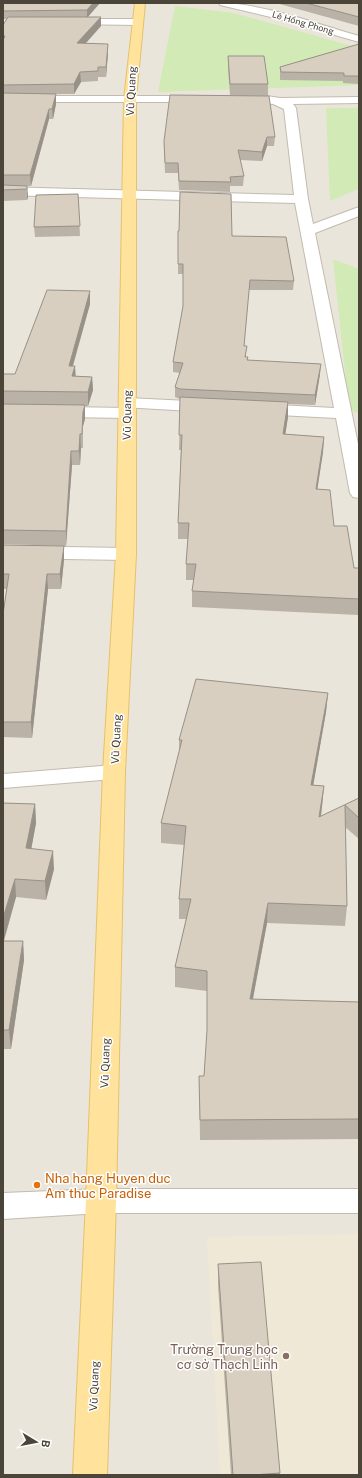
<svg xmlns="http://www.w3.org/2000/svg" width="362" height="1478" font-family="'Public Sans',sans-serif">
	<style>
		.residential { fill: #eae5da }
		.education { fill: #efe8d6 }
		.green { fill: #d2eab5 }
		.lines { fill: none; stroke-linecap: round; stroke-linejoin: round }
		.minor-casing { stroke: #c2bbae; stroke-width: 2 }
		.major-casing { stroke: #e6c16a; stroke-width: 2 }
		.minor { fill: #fff; fill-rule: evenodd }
		.major { fill: #ffe39c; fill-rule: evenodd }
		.wall { fill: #bab2a6 }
		.shaded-wall { fill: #979187 }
		.building { fill: #d8cfc1; stroke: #979187 }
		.food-dot { fill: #e8710a; stroke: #fff; stroke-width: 1.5 }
		.education-dot { fill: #8d6e63; stroke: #fff; stroke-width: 1.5 }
		.labels { text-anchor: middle; stroke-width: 3; stroke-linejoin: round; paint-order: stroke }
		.far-street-label { font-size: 9px; fill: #4b4439; stroke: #fff }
		.street-label { font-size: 11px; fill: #4b4439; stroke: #fff }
		.near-food-label { font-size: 13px; fill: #c56008; stroke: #fff; text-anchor: start }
		.near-education-label { font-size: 13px; fill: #785e54; stroke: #fff; text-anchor: end }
	</style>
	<rect width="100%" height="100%" fill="#f6f3ec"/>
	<rect class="residential" x="3" y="3" width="356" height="1472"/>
	<polygon class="education" points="359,1234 359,1475 220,1475 207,1237"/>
	<g class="green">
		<polygon points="175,6 234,13 359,48 359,85 158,92"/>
		<polygon points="326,108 359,108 359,189 330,201"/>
		<polygon points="333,259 359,269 359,414 349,409"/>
	</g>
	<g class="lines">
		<defs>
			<g id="minor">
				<path d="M219,3C262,3 317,24 359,36V42L283,20L220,5Z"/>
				<polygon points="72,19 137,19 142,22 137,25 68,24 67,22 68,20"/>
				<polygon points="3,96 200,96 204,97 206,99 204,101 200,102 3,102"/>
				<polygon points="240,96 267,96 280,98 359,97 359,103 293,104 296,108 308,199 313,224 359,207 359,216 315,233 359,449 359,498 353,497 350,493 336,418 259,414 253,413 251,409 253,405 259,404 334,408 295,203 3,195 3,187 294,195 284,109 273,104 236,101 234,99 236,97"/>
				<polygon points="128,398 209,402 215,403 217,407 215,411 209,412 122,407 120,403 122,399"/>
				<polygon points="3,406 127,408 133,409 135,413 133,417 127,418 3,416"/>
				<polygon points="3,546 126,548 133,550 136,554 133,558 126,560 3,558"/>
				<polygon points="114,765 122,767 125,772 122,777 114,779 3,788 3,774"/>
				<polygon points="101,1189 359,1189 359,1213 101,1213 3,1219 3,1193"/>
			</g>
			<polygon id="major" points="135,3 145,3 136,99 136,554 125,772 116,1201 107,1475 73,1475 86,1201 103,772 116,554 124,99"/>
		</defs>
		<use href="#minor" class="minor-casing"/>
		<use href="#major" class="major-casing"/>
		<use href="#minor" class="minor"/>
		<use href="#major" class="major"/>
	</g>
	<g class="wall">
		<polygon points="3,3 100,3 87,17 101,17 101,26 86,43 108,53 106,77 98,77 98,81 81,82 74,94 56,94 56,104 53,119 49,119 31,186 27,186 28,197 27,200 3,201 3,25 8,19 3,19"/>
		<polygon points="276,3 359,3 359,26"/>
		<polygon points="359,44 359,84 343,83 343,81 280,80 280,67"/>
		<polygon points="228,56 268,84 268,95 230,95 228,67"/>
		<polygon points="275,137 274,146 267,146 262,161 240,160 244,176 243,186 230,186 230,192 179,190 178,173 165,173 164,141"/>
		<polygon points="78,194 80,236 35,237 34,227"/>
		<polygon points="178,231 232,236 294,281 293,290 249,290 244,346 246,357 248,360 320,374 315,405 288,404 288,417 285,434 324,437 323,452 317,489 354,568 359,568 359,607 358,615 192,607 192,591 194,580 186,580 186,564 188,539 178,539 178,523 181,450 179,450 180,399 175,397 175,387 180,373 173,372 173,362 183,307 183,274 178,274"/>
		<polygon points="90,291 90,304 73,366 75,376 92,377 93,390 88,406 85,406 85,419 83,426 83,448 81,448 80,465 72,465 66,546 3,544 3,374 15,374"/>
		<polygon points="3,545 64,560 61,589 48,589 32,738 3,737 3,614 7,589 3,589"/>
		<polygon points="328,693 326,712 313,785 324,786 321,817 359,798 359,839 345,827 347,906 345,926 267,923 253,999 359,1002 359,1139 200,1140 199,1076 204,1076 207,1035 207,991 175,987 175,967 186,919 179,919 179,899 184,845 161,843 161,823 179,754 179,740"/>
		<polygon points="3,803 35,804 36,823 31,849 54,869 46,900 16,897 4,941 23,941 24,960 11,1049 3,1049"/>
		<polygon points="218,1264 280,1473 280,1475 231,1475 218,1285"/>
	</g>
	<g class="shaded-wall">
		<polygon points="93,3 100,3 87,18 87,10"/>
		<polygon points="101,17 101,26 77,53 77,43"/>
		<polygon points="108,44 108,53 106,77 106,67"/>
		<polygon points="80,72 81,82 74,94 74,84"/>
		<polygon points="56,94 56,104 53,119 52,109"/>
		<polygon points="49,109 49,119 31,186 30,175"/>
		<polygon points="267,137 267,146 262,161 262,152"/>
		<polygon points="27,186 28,197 27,200"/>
		<polygon points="90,291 90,304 69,379 69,366"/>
		<polygon points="321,364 320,374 315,405 315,395"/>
		<polygon points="75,366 76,380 72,376"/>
		<polygon points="92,377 93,390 88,406 88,392"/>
		<polygon points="288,402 288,417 283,449 283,434"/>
		<polygon points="85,405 85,419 83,426 83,448 83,412"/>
		<polygon points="80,434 81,448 80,465 79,451"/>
		<polygon points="324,437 323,452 315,505 316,489"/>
		<polygon points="71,451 72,465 66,546 66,531"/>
		<polygon points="64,546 64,560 61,589 60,574"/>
		<polygon points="47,574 48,589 32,738 31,722"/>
		<polygon points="328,693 326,712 310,804 311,785"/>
		<polygon points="324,786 322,806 318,837 319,817"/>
		<polygon points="35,804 36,823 28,867 26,848"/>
		<polygon points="53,851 54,869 46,900 45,881"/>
		<polygon points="15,879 16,897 3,943 3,918"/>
		<polygon points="268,903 267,923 249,1019 250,999"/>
		<polygon points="23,941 24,960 11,1049 9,1030"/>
	</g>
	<g class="building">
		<polygon points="3,3 93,3 87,10 3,11"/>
		<polygon points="306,3 359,3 359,17"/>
		<polygon points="8,17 101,17 77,43 108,44 106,67 98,67 98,71 80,72 74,84 3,85 3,40 5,36 3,36 3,25"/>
		<polygon points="359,44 359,76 344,76 344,73 281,72 280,67"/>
		<polygon points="228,56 264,56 268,84 230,84"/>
		<polygon points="3,93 56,94 52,109 49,109 30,175 3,175"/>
		<polygon points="170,95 269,96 275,137 267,137 262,152 238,150 244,176 230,177 231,182 179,181 178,163 165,163 164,141"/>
		<polygon points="3,185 27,186 27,189 3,190"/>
		<polygon points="180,192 231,194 232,236 286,237 294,281 250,280 244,346 247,346 245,357 248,357 247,360 321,364 315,395 180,389 175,387 183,363 173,362 183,306 183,264 178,264 178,231 179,231"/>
		<polygon points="78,194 80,226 34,227 36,195"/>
		<polygon points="47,290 90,291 69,366 75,366 72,376 92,377 88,392 3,391 3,374 15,374"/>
		<polygon points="180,397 288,402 283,434 324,437 316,489 330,490 334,526 347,526 354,568 359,568 359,599 192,591 196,564 186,564 189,523 178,523 182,435 179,435"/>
		<polygon points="3,404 85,405 83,412 82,434 80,434 79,451 71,451 66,531 3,530"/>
		<polygon points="3,545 64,546 60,574 47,574 31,722 3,722 3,614 9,574 3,574"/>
		<polygon points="196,679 328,693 311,785 324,786 319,817 359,798 359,818 345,805 347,906 268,903 250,999 359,1002 359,1119 200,1120 199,1076 204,1076 207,1030 207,971 175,967 191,899 179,899 186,826 161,823 182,740 179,740"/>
		<polygon points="3,803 35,804 26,848 53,851 45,881 15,879 3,918"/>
		<polygon points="3,941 23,941 9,1030 3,1030"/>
		<polygon points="261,1262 280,1473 253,1475 233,1475 218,1264"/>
	</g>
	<circle class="food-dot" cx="37" cy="1185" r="4"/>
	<circle class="education-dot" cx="286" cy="1356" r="4"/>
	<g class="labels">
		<g class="far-street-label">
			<text transform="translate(303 23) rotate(16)" y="3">Lê Hồng Phong</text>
		</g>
		<g class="street-label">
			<text transform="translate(131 91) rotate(-87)" y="4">Vũ Quang</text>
			<text transform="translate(127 415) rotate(-89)" y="4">Vũ Quang</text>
			<text transform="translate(116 739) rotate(-87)" y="4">Vũ Quang</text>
			<text transform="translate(105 1063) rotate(-88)" y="4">Vũ Quang</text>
			<text transform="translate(94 1386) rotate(-88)" y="4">Vũ Quang</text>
		</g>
		<g class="near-food-label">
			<text x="45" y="1183">Nha hang Huyen duc<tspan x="45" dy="15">Am thuc Paradise</tspan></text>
		</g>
		<g class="near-education-label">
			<text x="278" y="1354">Trường Trung học<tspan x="278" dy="15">cơ sở Thạch Linh</tspan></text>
		</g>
	</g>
	<rect width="362" height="1478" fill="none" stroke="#4b4439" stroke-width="8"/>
	<g transform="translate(36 1442) rotate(100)" stroke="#ffffff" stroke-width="3" paint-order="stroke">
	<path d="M0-3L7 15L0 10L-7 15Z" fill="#4b4439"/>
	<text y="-6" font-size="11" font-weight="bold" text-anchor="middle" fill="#4b4439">B</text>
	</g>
</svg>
